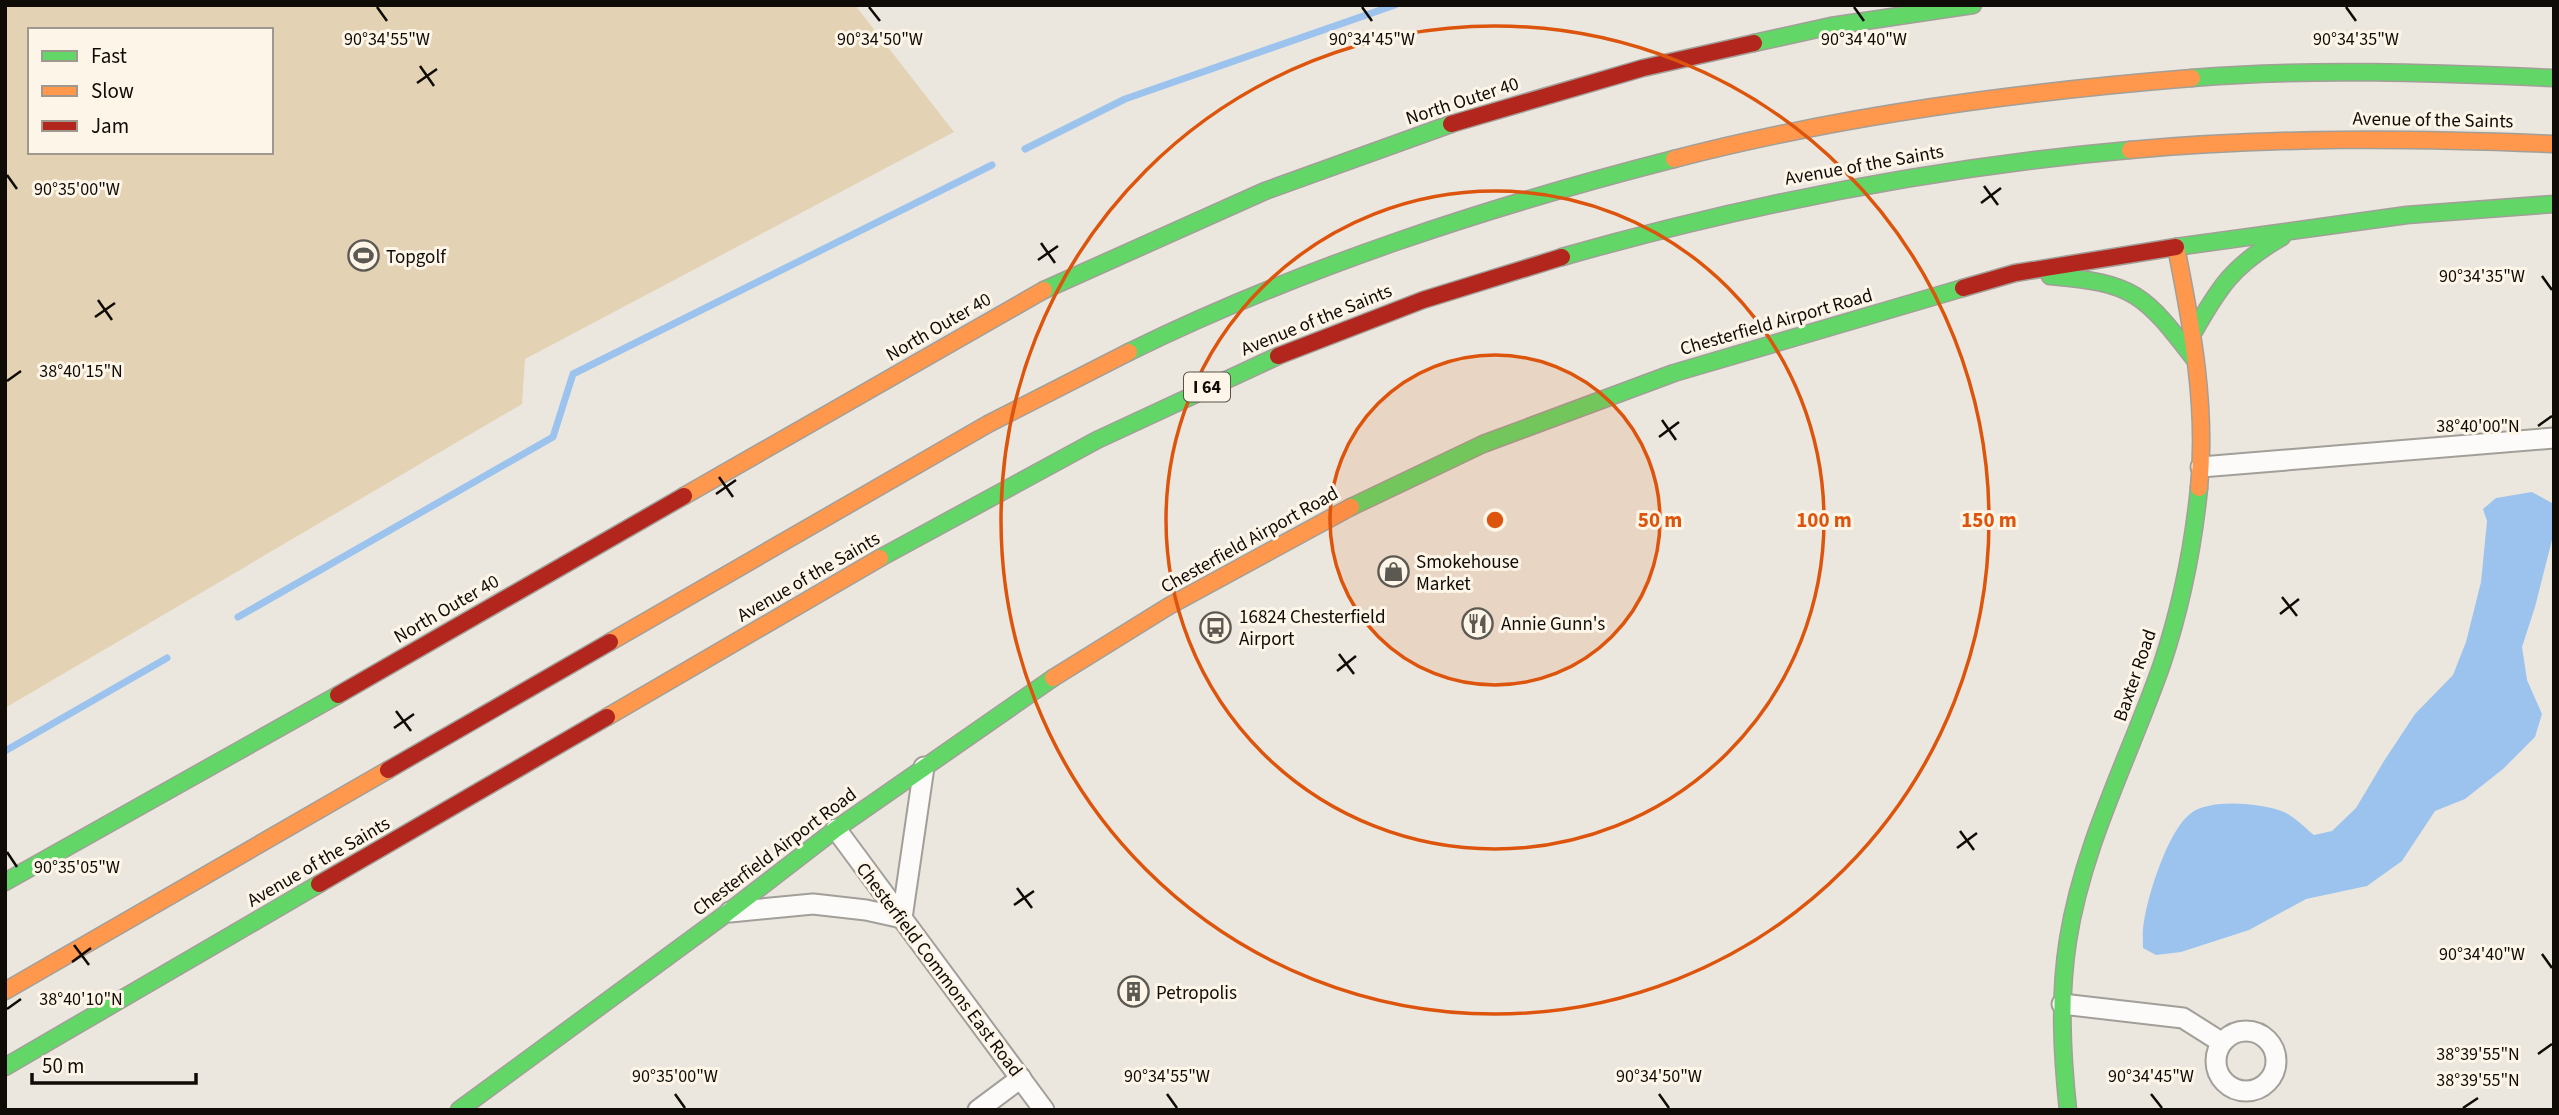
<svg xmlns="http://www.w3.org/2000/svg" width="2559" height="1115" font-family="'Source Sans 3',sans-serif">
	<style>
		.green { fill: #e3d2b4; fill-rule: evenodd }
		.water { fill: #9cc3ed }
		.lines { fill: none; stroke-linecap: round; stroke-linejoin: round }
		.stream { stroke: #9cc3ed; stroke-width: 7 }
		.street-casing { stroke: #a29f99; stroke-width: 23 }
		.fast-casing { stroke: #a29f99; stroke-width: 19 }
		.slow-casing { stroke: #a29f99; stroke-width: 19 }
		.jam-casing { stroke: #a29f99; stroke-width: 19 }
		.street { stroke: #fcfbfa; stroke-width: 19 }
		.fast { stroke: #63d668; stroke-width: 16 }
		.slow { stroke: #ff974d; stroke-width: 16 }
		.jam { stroke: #b3261e; stroke-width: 16 }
		.ticks { fill: none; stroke: #0f0c08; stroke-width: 2.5 }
		.ring { fill: none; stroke: #dd550c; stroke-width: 3.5 }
		.labels { text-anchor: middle; stroke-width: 6; stroke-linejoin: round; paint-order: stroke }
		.shield { fill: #fdf5e7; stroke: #56524b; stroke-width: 2 }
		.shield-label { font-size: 18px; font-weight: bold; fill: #0f0c08 }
		.street-label { font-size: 19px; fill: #0f0c08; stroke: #fdf5e7 }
		.poi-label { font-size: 19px; fill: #0f0c08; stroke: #fdf5e7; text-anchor: start }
		.ticks-label { font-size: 18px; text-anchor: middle; fill: #0f0c08; stroke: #fdf5e7; stroke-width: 6; stroke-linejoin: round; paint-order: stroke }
		.centre { fill: #dd550c; stroke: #fdf5e7; stroke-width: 3.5 }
		.ring-label { font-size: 21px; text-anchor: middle; font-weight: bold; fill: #dd550c; stroke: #fdf5e7; stroke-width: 6; stroke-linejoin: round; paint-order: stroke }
	</style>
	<rect width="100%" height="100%" fill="#ebe7df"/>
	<path class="green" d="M9,5H855L954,132L525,359L522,404L5,708V8ZM30,30H271V152H30Z"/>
	<path class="water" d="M2532,492L2552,503V540L2535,607L2522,647L2527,680L2542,714L2535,737L2503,769L2465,799L2435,811L2402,861L2367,886L2306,899L2249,930L2181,952L2156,955L2143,948C2143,940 2142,930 2144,922C2148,894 2168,831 2190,814C2209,798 2262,803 2284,812C2295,817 2305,828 2314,835L2332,831L2356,808L2384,761L2415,714L2453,675L2466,642L2481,582L2487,521L2483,509L2496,498Z"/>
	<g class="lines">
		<g class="stream">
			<polyline points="1025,149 1125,99 1395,5"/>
			<polyline points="238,617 553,437 573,374 992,165"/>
			<polyline points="5,751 167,658"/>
		</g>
		<defs>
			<g id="street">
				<polyline points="2201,467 2554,438"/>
				<polyline points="836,829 1044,1110"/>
				<polyline points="730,912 813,904 866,910 902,918"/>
				<polyline points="902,918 924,767"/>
				<polyline points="2062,1004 2183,1018 2221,1042"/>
				<circle cx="2246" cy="1061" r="30"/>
				<polyline points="978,1110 1021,1078"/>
			</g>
			<g id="fast">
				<polyline points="1754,43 1831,26 1973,5"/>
				<path d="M2192,78C2313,68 2433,73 2554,78"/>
				<polyline points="2176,247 2407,215 2554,204"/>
				<path d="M1562,257C1748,204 1937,167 2130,150"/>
				<path d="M2050,276C2135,283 2144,294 2195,360"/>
				<polyline points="1044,290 1265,191 1451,124"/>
				<path d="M2192,335C2219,287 2233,265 2282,237"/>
				<path d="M1129,352C1303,267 1487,207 1674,159"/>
				<polyline points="1351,507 1483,444 1674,373 1963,288"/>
				<polyline points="880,558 1097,440 1278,356"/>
				<polyline points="5,882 338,695"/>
				<polyline points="5,1067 319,884"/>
				<polyline points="459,1110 727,913 836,829 1053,678"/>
				<path d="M2068,1110C2062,1054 2059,997 2068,940C2083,844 2130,756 2162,664C2181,607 2193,548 2199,488"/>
			</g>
			<g id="slow">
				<path d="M2130,150C2271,137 2412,138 2554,144"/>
				<path d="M1674,159C1843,115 2018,92 2192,78"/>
				<path d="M2176,247C2192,327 2207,406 2199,488"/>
				<polyline points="684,496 1044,290"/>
				<polyline points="610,642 988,424 1129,352"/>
				<polyline points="1053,678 1169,606 1351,507"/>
				<polyline points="607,717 880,558"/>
				<polyline points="5,991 388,770"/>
			</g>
			<g id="jam">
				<polyline points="1451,124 1643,68 1754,43"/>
				<polyline points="1963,288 2015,273 2176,247"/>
				<polyline points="1278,356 1423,300 1562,257"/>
				<polyline points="338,695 684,496"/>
				<polyline points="388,770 610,642"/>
				<polyline points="319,884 607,717"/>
			</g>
		</defs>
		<use href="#street" class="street-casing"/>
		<use href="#fast" class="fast-casing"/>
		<use href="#slow" class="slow-casing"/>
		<use href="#jam" class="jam-casing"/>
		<use href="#street" class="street"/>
		<use href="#fast" class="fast"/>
		<use href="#slow" class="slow"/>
		<use href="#jam" class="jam"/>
	</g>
	<path class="ticks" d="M377,7L387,21M869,7L880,21M1362,7L1372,21M1854,7L1864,21M2346,7L2356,21M420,66L434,86M417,83L437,69M7,175L17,189M1984,186L1998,205M1981,203L2001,188M1041,243L1055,263M1038,260L1058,246M2542,276L2552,290M98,300L112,320M95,317L115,303M7,381L21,371M1662,420L1676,440M2538,426L2552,416M1659,437L1679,422M719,477L733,497M716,494L736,480M2282,597L2297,616M2280,614L2299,599M1339,654L1354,674M1337,671L1356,656M396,711L411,731M394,728L414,714M1960,831L1974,850M1957,848L1977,833M7,852L17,867M1017,888L1032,908M1014,905L1034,891M74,945L89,965M2542,954L2552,968M72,962L91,948M7,1009L21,999M2538,1054L2552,1044M675,1094L685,1108M1167,1094L1177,1108M1659,1094L1669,1108M2151,1094L2162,1108M2463,1108L2478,1098"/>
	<circle cx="1495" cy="520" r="165" fill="#dd550c" fill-opacity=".12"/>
	<g class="ring">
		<circle cx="1495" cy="520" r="165"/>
		<circle cx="1495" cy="520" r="329"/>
		<circle cx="1495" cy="520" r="494"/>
	</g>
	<defs>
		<symbol id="stadium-ring" viewBox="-11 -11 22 22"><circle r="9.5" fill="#fdf5e7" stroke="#5c5953" stroke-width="1.5"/><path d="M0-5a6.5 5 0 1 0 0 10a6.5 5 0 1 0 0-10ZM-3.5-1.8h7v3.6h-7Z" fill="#5c5953"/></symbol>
		<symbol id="shop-ring" viewBox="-11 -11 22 22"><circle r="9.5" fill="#fdf5e7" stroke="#5c5953" stroke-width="1.5"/><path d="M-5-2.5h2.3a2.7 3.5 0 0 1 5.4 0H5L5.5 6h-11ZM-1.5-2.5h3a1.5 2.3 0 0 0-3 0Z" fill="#5c5953"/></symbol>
		<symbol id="restaurant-ring" viewBox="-11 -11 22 22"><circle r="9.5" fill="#fdf5e7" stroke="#5c5953" stroke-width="1.5"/><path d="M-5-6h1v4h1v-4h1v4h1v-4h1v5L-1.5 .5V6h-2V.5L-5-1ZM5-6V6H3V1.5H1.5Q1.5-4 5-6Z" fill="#5c5953"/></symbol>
		<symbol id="bus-ring" viewBox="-11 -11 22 22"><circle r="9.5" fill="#fdf5e7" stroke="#5c5953" stroke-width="1.5"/><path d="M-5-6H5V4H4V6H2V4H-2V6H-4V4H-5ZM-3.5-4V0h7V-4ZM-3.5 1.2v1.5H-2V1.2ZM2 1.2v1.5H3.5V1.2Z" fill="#5c5953"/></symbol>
		<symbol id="building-ring" viewBox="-11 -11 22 22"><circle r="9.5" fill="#fdf5e7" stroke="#5c5953" stroke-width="1.5"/><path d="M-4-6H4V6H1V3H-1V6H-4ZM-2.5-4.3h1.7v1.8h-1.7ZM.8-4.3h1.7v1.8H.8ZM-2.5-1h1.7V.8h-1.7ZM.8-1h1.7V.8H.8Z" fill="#5c5953"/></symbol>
	</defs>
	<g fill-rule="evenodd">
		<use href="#stadium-ring" x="346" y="238" width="35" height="35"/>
		<use href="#shop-ring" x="1376" y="554" width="35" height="35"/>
		<use href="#restaurant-ring" x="1460" y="606" width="35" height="35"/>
		<use href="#bus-ring" x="1198" y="610" width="35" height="35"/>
		<use href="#building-ring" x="1116" y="974" width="35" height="35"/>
	</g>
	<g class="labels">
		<rect class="shield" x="1184" y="372.5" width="46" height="29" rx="5"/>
		<g class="shield-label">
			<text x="1207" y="393">I 64</text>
		</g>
		<g class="street-label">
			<text transform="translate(1462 100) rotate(-18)" y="7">North Outer 40</text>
			<text transform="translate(2433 119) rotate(1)" y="7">Avenue of the Saints</text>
			<text transform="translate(1864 164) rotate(-10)" y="7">Avenue of the Saints</text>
			<text transform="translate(1316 319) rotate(-22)" y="7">Avenue of the Saints</text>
			<text transform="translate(1776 321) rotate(-16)" y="7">Chesterfield Airport Road</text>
			<text transform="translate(938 326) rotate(-30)" y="7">North Outer 40</text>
			<text transform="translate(1249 539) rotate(-29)" y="7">Chesterfield Airport Road</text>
			<text transform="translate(808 576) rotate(-30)" y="7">Avenue of the Saints</text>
			<text transform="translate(446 608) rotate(-30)" y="7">North Outer 40</text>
			<text transform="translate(2134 675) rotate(-71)" y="7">Baxter Road</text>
			<text transform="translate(774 851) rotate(-37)" y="7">Chesterfield Airport Road</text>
			<text transform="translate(318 861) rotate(-30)" y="7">Avenue of the Saints</text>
			<text transform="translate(940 969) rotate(53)" y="7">Chesterfield Commons East Road</text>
		</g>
		<g class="poi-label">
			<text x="386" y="263">Topgolf</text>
			<text x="1416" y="568">Smokehouse<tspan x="1416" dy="22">Market</tspan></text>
			<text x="1239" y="623">16824 Chesterfield<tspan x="1239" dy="22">Airport</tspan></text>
			<text x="1501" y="630">Annie Gunn's</text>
			<text x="1156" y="999">Petropolis</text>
		</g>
	</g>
	<g class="ticks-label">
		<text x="387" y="45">90°34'55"W</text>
		<text x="880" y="45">90°34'50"W</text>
		<text x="1372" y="45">90°34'45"W</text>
		<text x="1864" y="45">90°34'40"W</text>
		<text x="2356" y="45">90°34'35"W</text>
		<text x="77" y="195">90°35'00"W</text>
		<text x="2482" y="282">90°34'35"W</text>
		<text x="81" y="377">38°40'15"N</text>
		<text x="2478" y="432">38°40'00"N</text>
		<text x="77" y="873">90°35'05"W</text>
		<text x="2482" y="960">90°34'40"W</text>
		<text x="81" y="1005">38°40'10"N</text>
		<text x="2478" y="1060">38°39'55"N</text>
		<text x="675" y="1082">90°35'00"W</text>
		<text x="1167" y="1082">90°34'55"W</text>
		<text x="1659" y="1082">90°34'50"W</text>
		<text x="2151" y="1082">90°34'45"W</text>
		<text x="2478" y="1086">38°39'55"N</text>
	</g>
	<circle cx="1495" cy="520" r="10" class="centre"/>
	<g class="ring-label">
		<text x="1660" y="527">50 m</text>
		<text x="1824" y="527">100 m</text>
		<text x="1989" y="527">150 m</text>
	</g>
	<rect width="2559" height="1115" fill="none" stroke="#0f0c08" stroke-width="14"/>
	<rect x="28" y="28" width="245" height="126" fill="#fdf5e7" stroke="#9e988e" stroke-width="2"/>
	<rect x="42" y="51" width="35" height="10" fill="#63d668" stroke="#9e988e" stroke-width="2"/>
	<text x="91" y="63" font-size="21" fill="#0f0c08">Fast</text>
	<rect x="42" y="86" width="35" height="10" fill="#ff974d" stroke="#9e988e" stroke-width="2"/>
	<text x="91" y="98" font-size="21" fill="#0f0c08">Slow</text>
	<rect x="42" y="121" width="35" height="10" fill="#b3261e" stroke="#9e988e" stroke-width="2"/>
	<text x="91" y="133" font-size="21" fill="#0f0c08">Jam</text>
	<path d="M32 1073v10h164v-10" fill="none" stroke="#0f0c08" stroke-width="3.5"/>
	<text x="42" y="1073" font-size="21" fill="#0f0c08" stroke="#fdf5e7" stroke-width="5" paint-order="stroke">50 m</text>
</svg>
